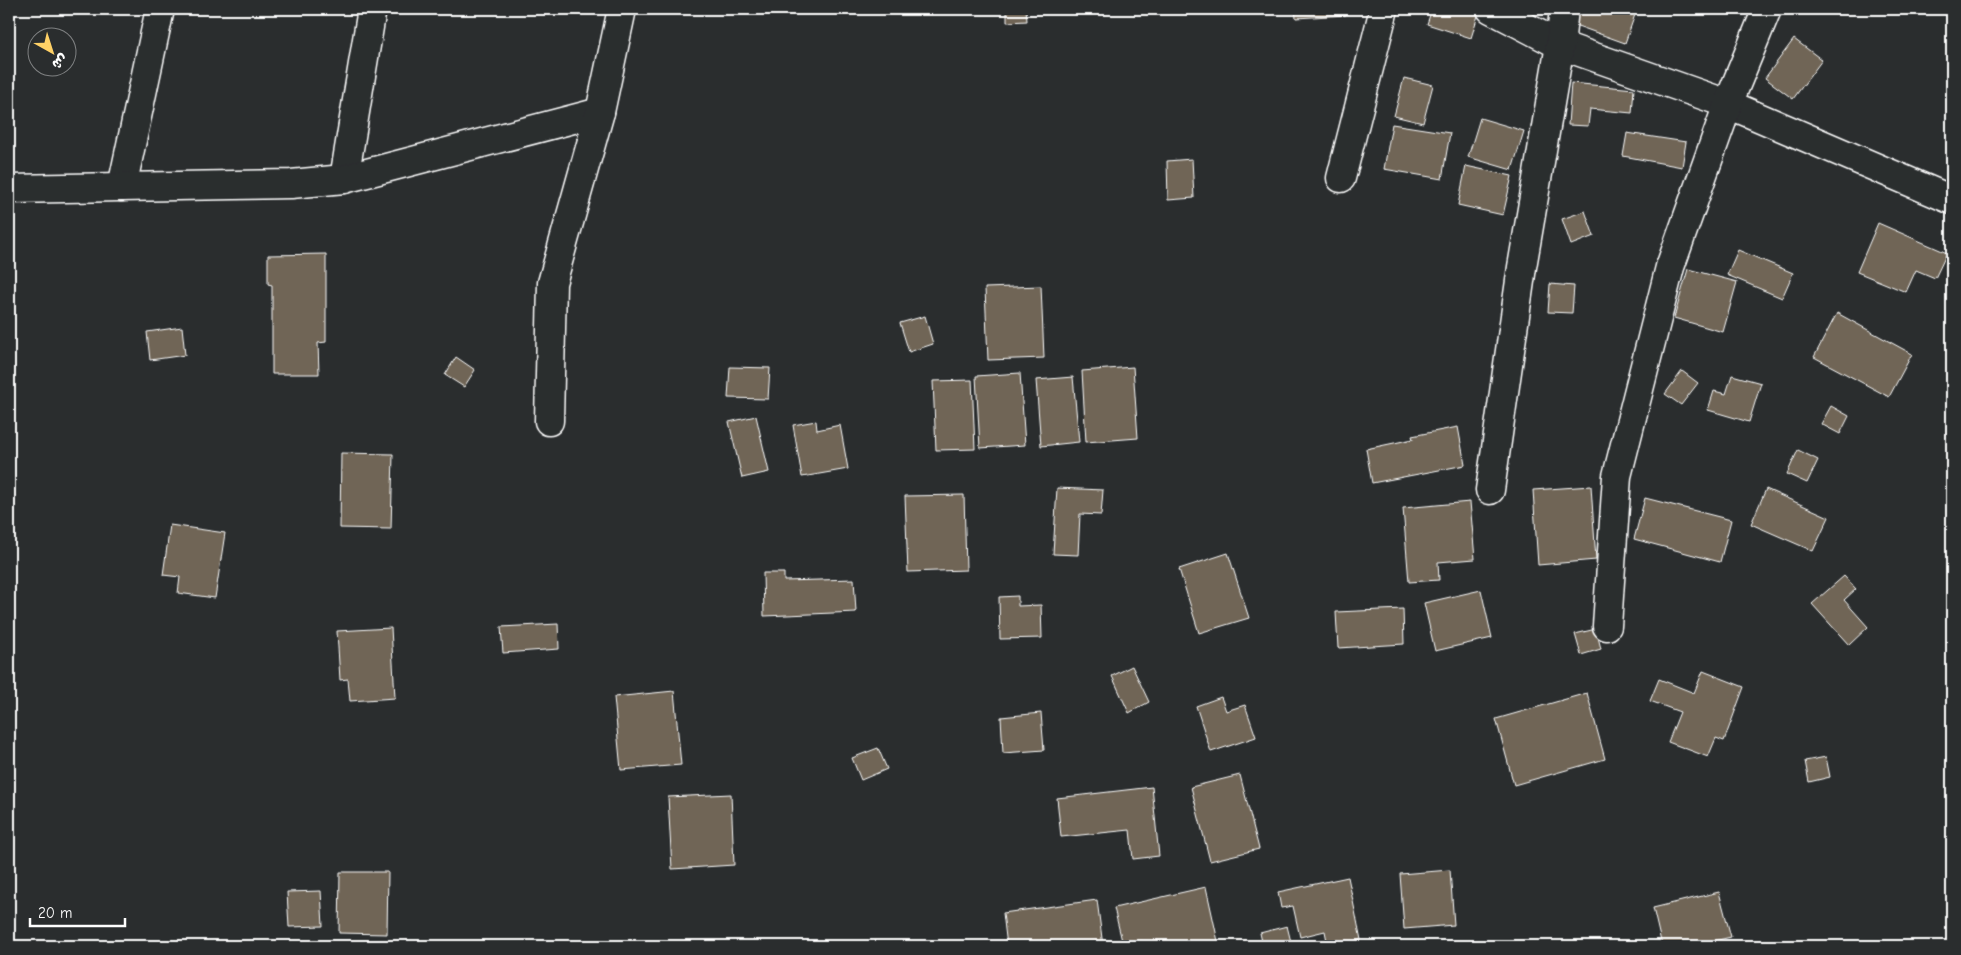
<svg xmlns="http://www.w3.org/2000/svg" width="1961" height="955" font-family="'Comic Neue','Playpen Sans Arabic',sans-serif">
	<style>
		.building { fill: #6f6556; stroke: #fff }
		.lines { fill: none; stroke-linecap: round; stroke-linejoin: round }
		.street-casing { stroke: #fff; stroke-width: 31 }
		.street { stroke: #2a2d2e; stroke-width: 28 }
	</style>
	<rect width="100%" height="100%" fill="#2a2d2e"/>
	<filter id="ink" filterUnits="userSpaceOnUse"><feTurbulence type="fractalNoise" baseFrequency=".02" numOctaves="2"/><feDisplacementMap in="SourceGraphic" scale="10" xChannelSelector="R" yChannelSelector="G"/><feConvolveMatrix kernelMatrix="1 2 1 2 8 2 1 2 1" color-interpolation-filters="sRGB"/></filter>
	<g filter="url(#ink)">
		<g class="building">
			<polygon points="1007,9 1026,9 1027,21 1007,22"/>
			<polygon points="1295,9 1346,9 1346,15 1296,18"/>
			<polygon points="1432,9 1480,9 1471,38 1427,24"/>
			<polygon points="1577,9 1637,9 1625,43 1572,24"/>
			<polygon points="1794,39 1822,60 1793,99 1765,78"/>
			<polygon points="1404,78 1433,85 1423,123 1394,116"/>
			<polygon points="1571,83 1634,89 1632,113 1590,109 1588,126 1568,125"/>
			<polygon points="1480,118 1524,131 1512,170 1468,157"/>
			<polygon points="1392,124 1450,133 1442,179 1384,169"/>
			<polygon points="1627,133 1686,142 1682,167 1623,156"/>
			<polygon points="1192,159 1194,198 1168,200 1167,161"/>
			<polygon points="1466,166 1512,176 1503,215 1458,205"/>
			<polygon points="1585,211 1594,236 1571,245 1562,219"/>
			<polygon points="1878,223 1947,253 1935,278 1916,270 1906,292 1857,272"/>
			<polygon points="1738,250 1793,273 1782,298 1727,275"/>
			<polygon points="326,254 326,342 318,343 319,374 272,374 272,285 268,284 268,255"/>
			<polygon points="1688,269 1737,282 1723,332 1674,318"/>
			<polygon points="1550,284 1574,286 1572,313 1548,312"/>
			<polygon points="1041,286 1044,358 988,360 985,288"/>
			<polygon points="1837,313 1912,354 1889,397 1814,357"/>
			<polygon points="925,316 933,344 909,352 900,323"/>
			<polygon points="182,327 185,355 150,360 147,332"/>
			<polygon points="456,357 475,370 464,387 445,375"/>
			<polygon points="730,367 770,368 768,399 728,398"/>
			<polygon points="1133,367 1138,438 1086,442 1082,371"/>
			<polygon points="1682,371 1698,383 1681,405 1665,394"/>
			<polygon points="1020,373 1025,445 980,448 976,376"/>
			<polygon points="1732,375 1761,383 1749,422 1708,410 1714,391 1726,394"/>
			<polygon points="1073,377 1079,442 1041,446 1036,380"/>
			<polygon points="972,380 975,449 936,450 933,381"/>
			<polygon points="1831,406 1849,416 1840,434 1821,424"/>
			<polygon points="756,416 769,472 742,478 729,422"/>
			<polygon points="816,421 817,430 840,425 848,469 802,477 793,425"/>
			<polygon points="1458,427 1465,465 1372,483 1366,449 1413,439 1412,436"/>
			<polygon points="1798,450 1818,460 1807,483 1787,474"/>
			<polygon points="341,453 393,454 391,529 340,528"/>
			<polygon points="1591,486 1596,560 1538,565 1533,490"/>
			<polygon points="1057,488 1103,490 1101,515 1080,514 1078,555 1053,554"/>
			<polygon points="1766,489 1829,517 1813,551 1751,524"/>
			<polygon points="964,495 966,570 908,572 905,496"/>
			<polygon points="1645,498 1731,520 1720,562 1634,539"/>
			<polygon points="1470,502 1475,559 1438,562 1439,580 1409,582 1403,508"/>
			<polygon points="170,525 225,533 215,598 178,593 180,577 163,575"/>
			<polygon points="1228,553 1249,618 1199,633 1179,569"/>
			<polygon points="763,573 784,573 784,581 854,579 856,612 764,616"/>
			<polygon points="1844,576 1856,589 1844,600 1868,627 1849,645 1812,604"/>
			<polygon points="1481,590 1492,638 1435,651 1424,603"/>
			<polygon points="1018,596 1018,606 1041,605 1042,638 1000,639 999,597"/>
			<polygon points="1403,609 1404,644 1338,648 1336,612"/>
			<polygon points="558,624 559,649 503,653 501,627"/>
			<polygon points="391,628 395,698 350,701 348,679 340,680 337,631"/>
			<polygon points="1596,629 1601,649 1581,655 1575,634"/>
			<polygon points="1132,666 1149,702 1129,713 1112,676"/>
			<polygon points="1703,671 1744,687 1724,741 1716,738 1708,757 1668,742 1680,712 1650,701 1659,679 1694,693"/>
			<polygon points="674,691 681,765 621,770 614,697"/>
			<polygon points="1587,693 1605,759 1514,785 1496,719"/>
			<polygon points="1221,697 1226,711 1245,705 1256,737 1211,752 1196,706"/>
			<polygon points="1041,713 1044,750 1003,753 1001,717"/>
			<polygon points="878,748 887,769 861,780 852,758"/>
			<polygon points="1826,757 1830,777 1809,782 1805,761"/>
			<polygon points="1240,775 1259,849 1210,861 1191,787"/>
			<polygon points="1152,787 1159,856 1133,859 1130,830 1061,837 1057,798"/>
			<polygon points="731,794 734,865 672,869 668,797"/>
			<polygon points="1450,870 1454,925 1404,929 1400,874"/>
			<polygon points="340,872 388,872 387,934 339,933"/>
			<polygon points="1348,877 1361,940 1328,946 1325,931 1300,937 1293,906 1281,908 1278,892"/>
			<polygon points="1206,887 1219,946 1143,946 1142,941 1123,945 1114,908"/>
			<polygon points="321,891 323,926 289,927 287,892"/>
			<polygon points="1719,892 1731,937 1693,946 1662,946 1653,908"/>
			<polygon points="1097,900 1103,946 1007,946 1003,913"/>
			<polygon points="1287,926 1292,946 1263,946 1260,933"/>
		</g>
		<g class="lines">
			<defs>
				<g id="street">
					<polyline points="1491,9 1560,45 1728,104 1952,200"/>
					<polyline points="1341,178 1384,9"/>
					<polyline points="344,179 372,9"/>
					<polyline points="122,187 160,9"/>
					<polyline points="9,189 291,184 344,179 600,112"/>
					<polyline points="549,421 552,283 600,112 622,9"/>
					<polyline points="1490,490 1522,267 1560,45 1564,9"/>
					<polyline points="1607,626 1617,476 1670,267 1728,104 1767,9"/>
				</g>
			</defs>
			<use href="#street" class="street-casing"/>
			<use href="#street" class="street"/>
		</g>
	</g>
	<rect width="1961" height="955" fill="none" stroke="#2a2d2e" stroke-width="30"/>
	<rect x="15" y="15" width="1931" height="925" fill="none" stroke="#fff" stroke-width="2" filter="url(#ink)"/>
	<g transform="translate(52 52) rotate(141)"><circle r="24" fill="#2a2d2e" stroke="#7f8182"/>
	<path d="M0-4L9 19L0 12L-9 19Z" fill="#ffd166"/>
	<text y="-8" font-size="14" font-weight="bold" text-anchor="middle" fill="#ffffff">ش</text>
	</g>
	<path d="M30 918v8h95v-8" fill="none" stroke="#ffffff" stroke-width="2.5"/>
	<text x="38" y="918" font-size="15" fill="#ffffff" stroke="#2a2d2e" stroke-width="4" paint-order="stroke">20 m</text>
</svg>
